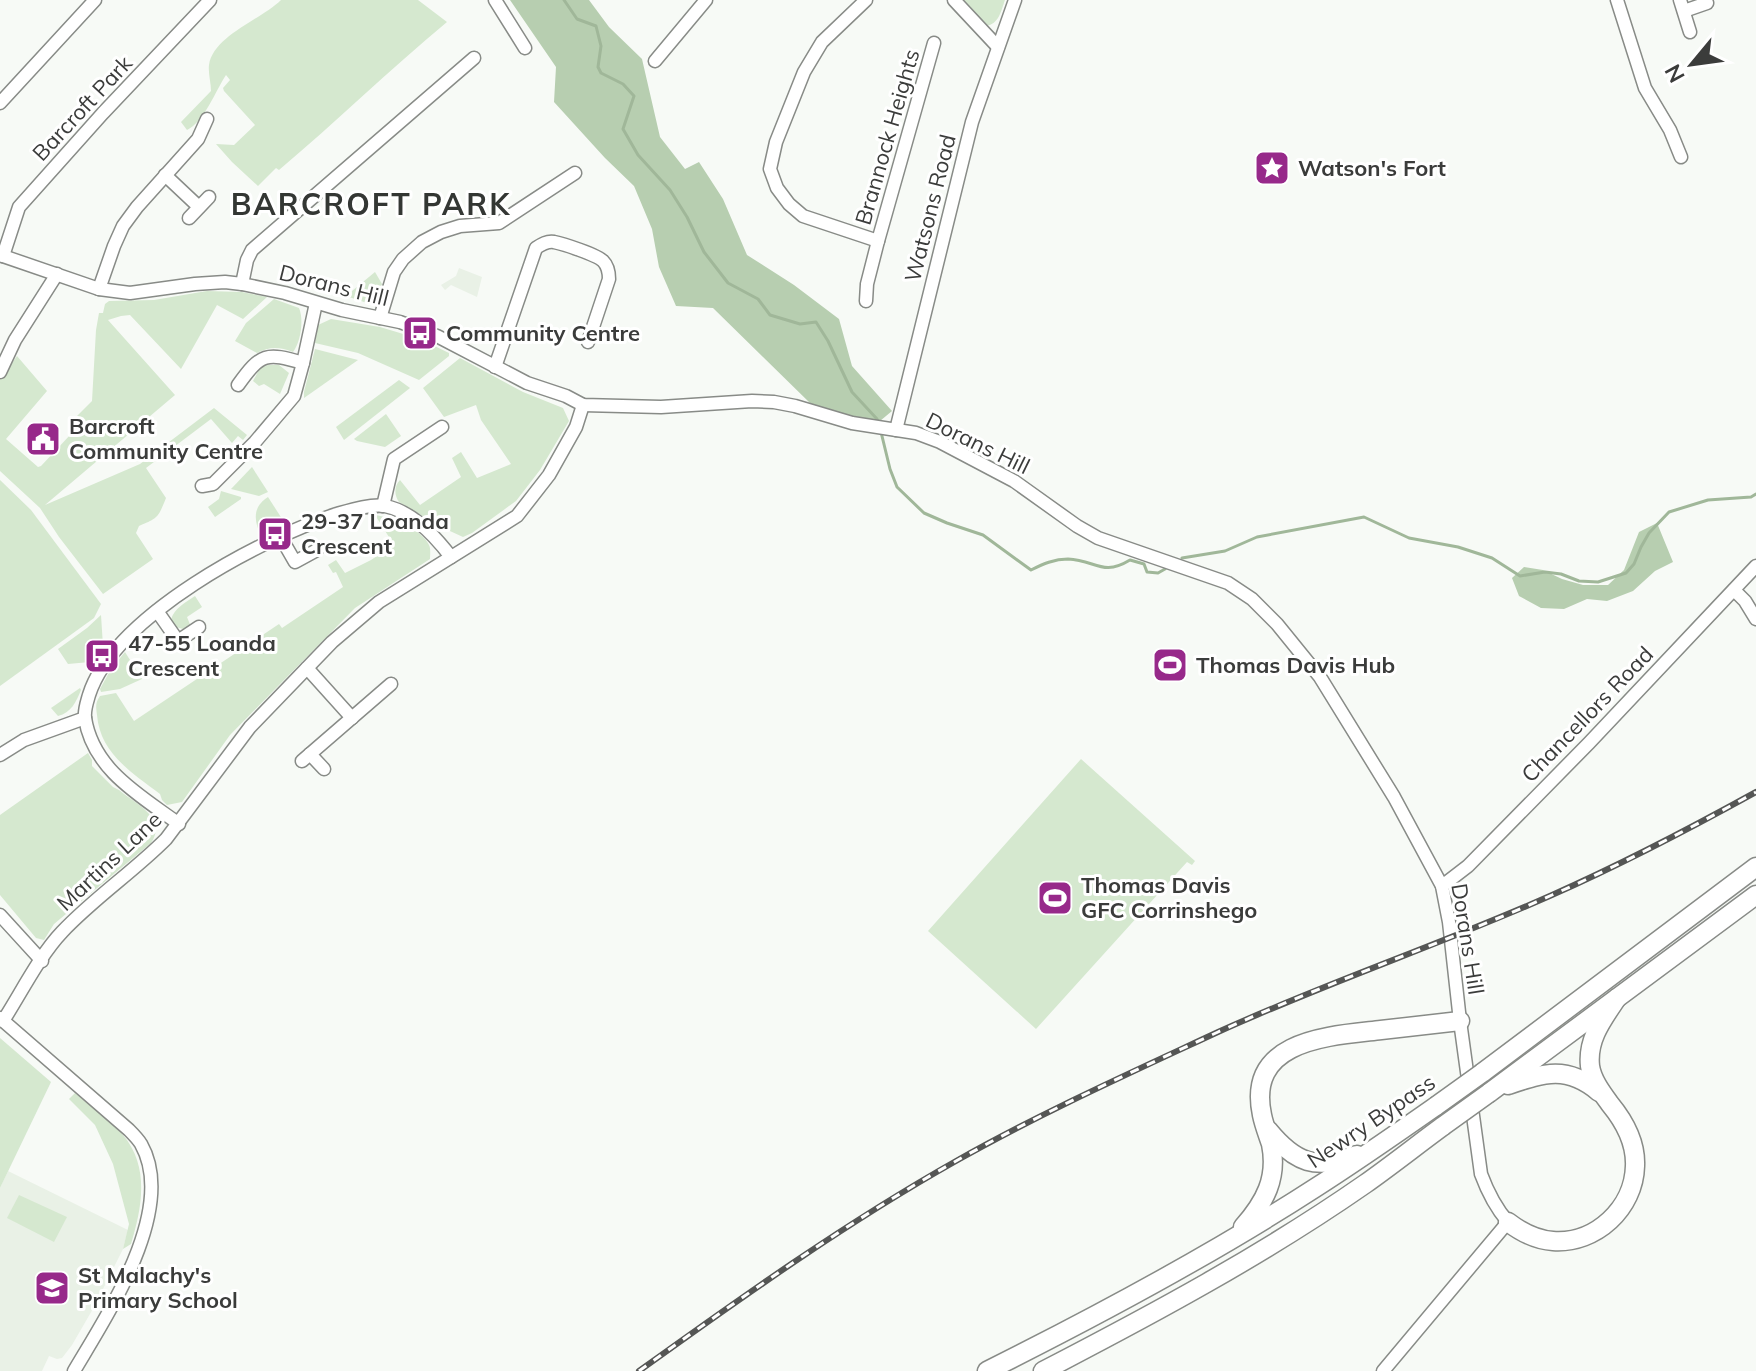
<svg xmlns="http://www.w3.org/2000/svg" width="1756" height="1371" font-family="Mulish,sans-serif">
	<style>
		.built { fill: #e9f1e6 }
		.green { fill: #d5e8cf }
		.forest { fill: #b7ceb0 }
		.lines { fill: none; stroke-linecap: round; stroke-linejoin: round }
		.stream { stroke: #a0b799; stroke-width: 3 }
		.minor-casing { stroke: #888b87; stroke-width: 15 }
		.highway-casing { stroke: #888b87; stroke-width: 21 }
		.minor { stroke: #fff; stroke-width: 12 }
		.highway { stroke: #fff; stroke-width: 18 }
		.rail-casing { stroke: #555655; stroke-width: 6 }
		.rail { stroke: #fff; stroke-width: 3; stroke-dasharray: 9; stroke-linecap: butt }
		.highway-bridge-casing { stroke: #888b87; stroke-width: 21; stroke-linecap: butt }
		.highway-bridge { stroke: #fff; stroke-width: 18 }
		.labels { text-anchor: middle; stroke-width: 6; stroke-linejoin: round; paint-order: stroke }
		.street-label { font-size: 22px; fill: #3b3c3b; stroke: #fff }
		.poi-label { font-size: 22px; font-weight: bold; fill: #3b3c3b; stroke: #fff; text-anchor: start }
		.district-label { font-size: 30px; font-weight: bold; letter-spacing: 2px; fill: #343734; stroke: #fff }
	</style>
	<rect width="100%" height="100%" fill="#f7faf6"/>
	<g class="built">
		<polygon points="459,268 482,277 477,297 451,285 445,290 441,285 456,276"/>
		<polygon points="8,1171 128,1230 123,1249 94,1307 72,1345 62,1358 57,1359 49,1356 42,1371 0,1371 0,1188"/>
	</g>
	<g class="green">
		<path d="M281,0H418L447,22C389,70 336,122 279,170L276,168L258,186L232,162L216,144L234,145L255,125L224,91L223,88L230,80L226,75C216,90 204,122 187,130L181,122L211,91C211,83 208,73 209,65C213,36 262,19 281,0Z"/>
		<path d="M963,0H1005C1001,11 999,24 986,26Z"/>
		<polygon points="375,272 382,284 380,294 373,305 346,296"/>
		<path d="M207,291L242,292L267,297L243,319L217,305L181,369L130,315L121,316L108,320L175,395L45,505L140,464L214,408L247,435L243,440L238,436L232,443L211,419L146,468L166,498C158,518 158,518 139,526L136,533L153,559L103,594L59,537L40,508L0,471V380L17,356L47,391L6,439L38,467L41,466L71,434L75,418L92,401L96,330L99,313H103L105,304L109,301L154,300Z"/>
		<path d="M274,299L299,308C304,319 301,342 293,352C280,347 270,346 257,353L235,341L246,323Z"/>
		<polygon points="331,319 380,327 420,339 449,353 449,356 419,380 358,353 315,343 318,325"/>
		<polygon points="315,349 358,360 304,398 304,392"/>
		<path d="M460,358L523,392L563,408L569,421L540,470L516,501L472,533L463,537L439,526L399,502C394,495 394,486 400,480L420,505L461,477L452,458L461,452L477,478L511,464L481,420L476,405L444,417L423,388Z"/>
		<polygon points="268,365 279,365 289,373 280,394 264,384 259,386 253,381 260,368"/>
		<polygon points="399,380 410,388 344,440 336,427"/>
		<polygon points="386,414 401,436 385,447 357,441 354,439"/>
		<polygon points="252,467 268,492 259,496 231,489"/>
		<polygon points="0,480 31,510 101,604 94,618 0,686"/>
		<polygon points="221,491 241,497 241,499 215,517 208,507 219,499"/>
		<path d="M268,497L286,525L261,536C254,521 252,507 268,497Z"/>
		<path d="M375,515C390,517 422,529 429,545C431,549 430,555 430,559L355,608L230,735L182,802L167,805L162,800L160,794C131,772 100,753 97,715C96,707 95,703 100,696L116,693L134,721L279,624L282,628L343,587L336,572L333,573L328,565L336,560L345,573L371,560L394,545Z"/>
		<path d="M195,596L202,607L187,617L191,627L183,629L176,627L171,620C174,608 185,603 195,596Z"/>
		<polygon points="101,615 103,646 90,662 68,664 58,649 87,628"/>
		<polygon points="125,652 142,679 120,689 101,692 100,689 111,669"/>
		<path d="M80,688L81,690C76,702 71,713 58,716L51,708Z"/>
		<path d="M88,753L92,760V766L113,787L119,790C137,805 168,818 151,843L54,924L44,940L36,938L0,895V815Z"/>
		<polygon points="1081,759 1195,861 1192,865 1187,862 1036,1029 928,931"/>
		<polygon points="0,1038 51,1082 0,1188"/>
		<path d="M75,1093C91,1107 110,1120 123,1135C150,1167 142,1208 131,1244L123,1249L129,1224L113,1164L95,1125L69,1099Z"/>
		<polygon points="19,1195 67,1217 54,1242 7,1218"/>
	</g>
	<g class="forest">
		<path d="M510,0H589L609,27L642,59L660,137L685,169L699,162L723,199L747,255L794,285L839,319L852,366L892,411L880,421C856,420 833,413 811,404L713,308L676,306L659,267L652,229L634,186L605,158L554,102L556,67Z"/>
		<polygon points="1657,523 1673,562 1655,571 1633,591 1607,601 1587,599 1564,609 1541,608 1519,596 1512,578 1524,567 1543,570 1562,579 1583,585 1608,585 1624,570 1639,532"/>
	</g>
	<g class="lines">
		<g class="stream">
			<polyline points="564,0 577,19 596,26 601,46 598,67 601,73 623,84 634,96 623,129 638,155 670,190 687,217 704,252 728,283 758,299 770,315 800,324 816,322 828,341 852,392 877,419 879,424"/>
			<path d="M881,432L890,469L897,487L924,513L947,523L983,535L1031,570C1043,564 1054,559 1068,559C1096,560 1102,577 1130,560L1144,564L1147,572L1158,573L1165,569"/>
			<polyline points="1182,558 1225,551 1257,537 1364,517 1409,538 1458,547 1492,558 1520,576 1545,572 1561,574 1579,581 1598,582 1626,573 1634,564 1641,547 1649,533 1669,512 1708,500 1751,497 1756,494"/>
		</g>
		<defs>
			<g id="minor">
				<polyline points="495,0 525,48"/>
				<polyline points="866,0 822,42 804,72 776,142 770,169 777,188 789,204 803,216 878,241"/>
				<polyline points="954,0 998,47"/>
				<polyline points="1617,0 1645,88 1670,130 1681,157"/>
				<polyline points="1680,0 1690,32"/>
				<polyline points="1684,11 1707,3"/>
				<polyline points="655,61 706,0"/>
				<polyline points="0,103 95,0"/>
				<polyline points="165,175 199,207"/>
				<polyline points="189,218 209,197"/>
				<path d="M0,255L99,289L130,293L195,284L225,282L242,284L285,293L342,310L400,322L437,336L527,383L566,396L583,405L661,407L752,401L774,402L795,406L852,423L916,433L940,442L1014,481L1077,526L1098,538L1228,583L1252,599L1277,624L1320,677L1394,797L1442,886L1449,922L1460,1021L1481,1174C1488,1193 1495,1207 1508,1222L1383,1371"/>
				<polyline points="3,256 19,207 103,113 210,0"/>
				<polyline points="242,284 247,260 252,250 474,58"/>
				<polyline points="99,289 114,246 123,226 137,207 198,139 207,119"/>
				<polyline points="866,301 867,284 878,241 934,43"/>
				<polyline points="380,318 394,272 403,259 422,242 441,232 460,226 499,223 575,173"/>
				<path d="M495,367L536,248C542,244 547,241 554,242C564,244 597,255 603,261C608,266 609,272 609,279L588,342"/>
				<polyline points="0,372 15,340 57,274"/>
				<path d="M238,385C261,353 266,352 303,363"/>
				<polyline points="896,430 972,122 1015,0"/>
				<polyline points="202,486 213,484 255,442 294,396 303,363 316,303"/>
				<polyline points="383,506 394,459 442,427"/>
				<polyline points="280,536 295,562 317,550"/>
				<polyline points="1734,590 1745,601 1756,619"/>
				<polyline points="157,611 178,641 199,627"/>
				<polyline points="307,668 352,718"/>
				<polyline points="310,754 324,769"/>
				<polyline points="0,755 24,740 85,718"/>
				<polyline points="302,761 391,684"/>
				<path d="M179,824C141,796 93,770 85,718C84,710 87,702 89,695C114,616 262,538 337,514C351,510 370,504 385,506C412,511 435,536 451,557"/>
				<polyline points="1442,886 1468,866 1589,743 1756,566"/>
				<polyline points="0,915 42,961"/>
				<path d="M0,1018L129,1130C133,1134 138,1139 141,1144C178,1209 107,1315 74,1371"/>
				<path d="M3,1021C21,993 40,955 62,932C94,898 133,872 166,839L250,727L332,642L379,602L517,516L549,475L576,427L583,405"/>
			</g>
			<g id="highway">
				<polyline points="1482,1073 1756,867"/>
				<path d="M1508,1085C1544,1073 1567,1065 1599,1092"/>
				<polyline points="1489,1093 1756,895"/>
				<path d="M1268,1130C1295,1163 1316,1171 1357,1155"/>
				<path d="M1508,1222C1521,1232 1536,1240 1553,1241C1596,1244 1634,1208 1635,1166C1636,1143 1624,1121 1610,1104C1602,1093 1592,1080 1590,1066C1587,1039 1603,1019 1617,998"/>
				<path d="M1243,1227C1265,1202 1278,1178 1271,1144C1268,1135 1264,1125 1262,1115C1246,1039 1330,1036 1381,1030C1407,1027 1433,1024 1460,1021"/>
				<path d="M987,1371C1099,1315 1210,1256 1315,1188C1356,1162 1396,1134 1436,1106"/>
				<path d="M1043,1371C1153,1314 1263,1255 1365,1184C1392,1165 1417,1145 1443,1126"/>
			</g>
		</defs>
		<use href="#minor" class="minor-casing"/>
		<use href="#highway" class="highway-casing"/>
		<use href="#minor" class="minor"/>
		<use href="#highway" class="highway"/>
		<defs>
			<path id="rail" d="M639,1371C742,1297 846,1223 956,1161C1041,1113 1130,1073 1218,1032C1328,982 1442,944 1552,895C1622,864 1689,829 1756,792"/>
		</defs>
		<use href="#rail" class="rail-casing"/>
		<use href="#rail" class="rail"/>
		<defs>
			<g id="highway-bridge">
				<polyline points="1436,1106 1482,1073"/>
				<polyline points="1443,1126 1489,1093"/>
			</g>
		</defs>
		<use href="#highway-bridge" class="highway-bridge-casing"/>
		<use href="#highway-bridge" class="highway-bridge"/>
	</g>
	<defs>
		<symbol id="sight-square" viewBox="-11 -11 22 22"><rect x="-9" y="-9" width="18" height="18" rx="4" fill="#97298a" stroke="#fff"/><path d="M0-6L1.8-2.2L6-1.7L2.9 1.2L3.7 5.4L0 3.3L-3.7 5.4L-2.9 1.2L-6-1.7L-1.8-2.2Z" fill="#fff"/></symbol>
		<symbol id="bus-square" viewBox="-11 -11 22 22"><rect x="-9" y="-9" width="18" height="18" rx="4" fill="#97298a" stroke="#fff"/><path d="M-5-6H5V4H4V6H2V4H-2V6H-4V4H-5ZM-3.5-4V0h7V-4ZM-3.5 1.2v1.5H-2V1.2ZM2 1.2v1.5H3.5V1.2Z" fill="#fff"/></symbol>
		<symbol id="civic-square" viewBox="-11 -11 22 22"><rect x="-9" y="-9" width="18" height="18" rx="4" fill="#97298a" stroke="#fff"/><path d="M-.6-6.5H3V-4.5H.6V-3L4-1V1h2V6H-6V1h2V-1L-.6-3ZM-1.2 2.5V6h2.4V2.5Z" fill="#fff"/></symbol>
		<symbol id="stadium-square" viewBox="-11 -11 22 22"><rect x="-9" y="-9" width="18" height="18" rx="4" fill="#97298a" stroke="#fff"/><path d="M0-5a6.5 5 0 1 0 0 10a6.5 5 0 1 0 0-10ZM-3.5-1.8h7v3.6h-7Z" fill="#fff"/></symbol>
		<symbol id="school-square" viewBox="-11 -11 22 22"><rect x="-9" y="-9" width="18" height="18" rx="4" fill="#97298a" stroke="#fff"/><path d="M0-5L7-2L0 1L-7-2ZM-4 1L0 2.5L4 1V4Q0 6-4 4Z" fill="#fff"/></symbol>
	</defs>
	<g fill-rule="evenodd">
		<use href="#sight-square" x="1252" y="148" width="40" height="40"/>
		<use href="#bus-square" x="400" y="313" width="40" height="40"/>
		<use href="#civic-square" x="23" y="419" width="40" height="40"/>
		<use href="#bus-square" x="255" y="514" width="40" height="40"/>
		<use href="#bus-square" x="82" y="636" width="40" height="40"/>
		<use href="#stadium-square" x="1150" y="645" width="40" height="40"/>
		<use href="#stadium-square" x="1035" y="878" width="40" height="40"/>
		<use href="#school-square" x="32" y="1268" width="40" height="40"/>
	</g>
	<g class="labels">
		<g class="street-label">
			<text transform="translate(82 108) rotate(-47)" y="8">Barcroft Park</text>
			<text transform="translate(887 137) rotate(-74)" y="8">Brannock Heights</text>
			<text transform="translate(930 208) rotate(-76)" y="8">Watsons Road</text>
			<text transform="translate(334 285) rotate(14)" y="8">Dorans Hill</text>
			<text transform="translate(978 443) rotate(26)" y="8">Dorans Hill</text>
			<text transform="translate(1587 714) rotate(-46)" y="8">Chancellors Road</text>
			<text transform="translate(109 861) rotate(-43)" y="8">Martins Lane</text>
			<text transform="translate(1468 939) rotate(81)" y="8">Dorans Hill</text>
			<text transform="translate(1371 1121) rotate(-34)" y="8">Newry Bypass</text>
		</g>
		<g class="poi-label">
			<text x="1298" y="176">Watson's Fort</text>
			<text x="446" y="341">Community Centre</text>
			<text x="69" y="434">Barcroft<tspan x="69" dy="25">Community Centre</tspan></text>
			<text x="301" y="529">29-37 Loanda<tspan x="301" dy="25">Crescent</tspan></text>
			<text x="128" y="651">47-55 Loanda<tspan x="128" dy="25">Crescent</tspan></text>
			<text x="1196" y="673">Thomas Davis Hub</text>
			<text x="1081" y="893">Thomas Davis<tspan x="1081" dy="25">GFC Corrinshego</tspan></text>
			<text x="78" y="1283">St Malachy's<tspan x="78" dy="25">Primary School</tspan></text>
		</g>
		<g class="district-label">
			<text x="371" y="215">BARCROFT PARK</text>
		</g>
	</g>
	<g transform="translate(1692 64) rotate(241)" stroke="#ffffff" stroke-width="6" paint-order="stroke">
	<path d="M0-6L14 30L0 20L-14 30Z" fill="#3b3c3b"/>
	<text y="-12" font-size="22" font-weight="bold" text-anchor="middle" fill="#3b3c3b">N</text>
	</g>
</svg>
